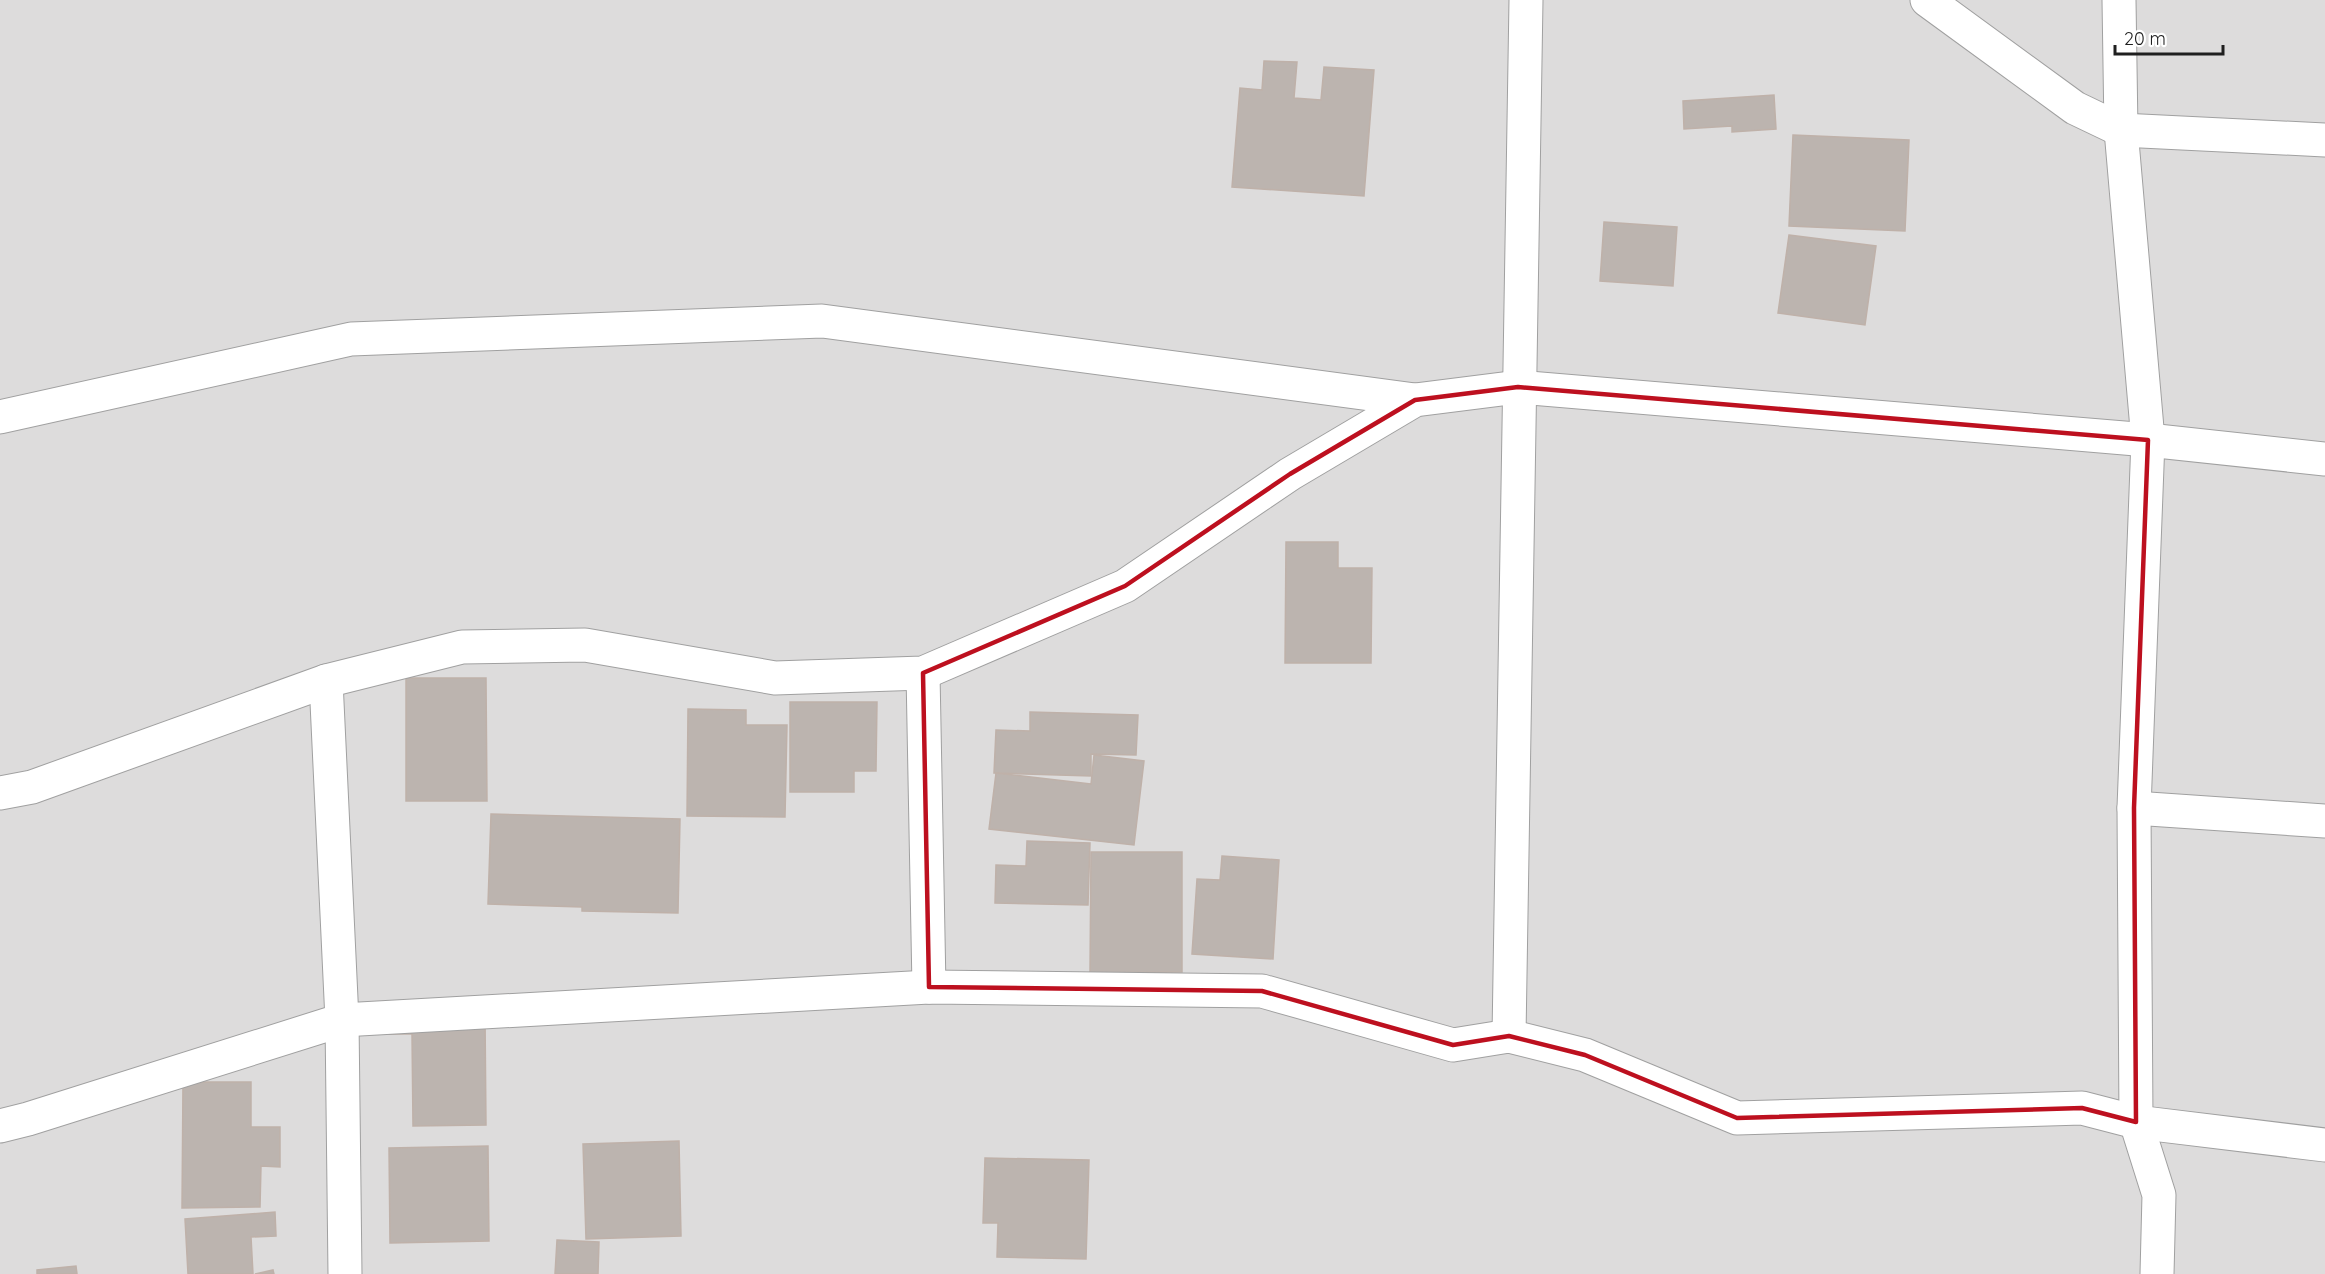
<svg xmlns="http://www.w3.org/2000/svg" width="2325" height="1274" font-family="Quicksand,sans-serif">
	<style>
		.residential { fill: #dddcdc }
		.building { fill: #bcb4af; stroke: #bfb1a9; stroke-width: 1.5 }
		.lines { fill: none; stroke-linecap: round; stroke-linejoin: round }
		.minor-casing { stroke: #a0a0a0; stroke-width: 35 }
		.minor { stroke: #fff; stroke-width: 33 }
		.marked { fill: none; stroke: #bd101f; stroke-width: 4.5; stroke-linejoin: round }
	</style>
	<rect width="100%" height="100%" fill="#efebe6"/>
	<rect class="residential" x="0" y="0" width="2325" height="1274"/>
	<g class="building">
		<polygon points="1264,61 1297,62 1294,98 1321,100 1324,67 1374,70 1364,196 1232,187 1240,88 1262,90"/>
		<polygon points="1774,95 1776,129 1732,132 1732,126 1684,129 1683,101"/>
		<polygon points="1793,135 1909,140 1905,231 1789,226"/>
		<polygon points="1604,222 1677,227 1673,286 1600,281"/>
		<polygon points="1789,235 1876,246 1865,325 1778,313"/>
		<polygon points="1286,542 1338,542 1338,568 1372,568 1371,663 1285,663"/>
		<polygon points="406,678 486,678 487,801 406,801"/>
		<polygon points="790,702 877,702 876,771 854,771 854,792 790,792"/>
		<polygon points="688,709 746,710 746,725 787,725 785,817 687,816"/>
		<polygon points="1030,712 1138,715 1136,755 1091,754 1091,776 994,773 996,730 1030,731"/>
		<polygon points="1094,755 1144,761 1134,845 989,829 996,773 1091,784"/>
		<polygon points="491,814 680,819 678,913 582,911 582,907 488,904"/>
		<polygon points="1027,841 1090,843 1088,905 995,903 996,865 1026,866"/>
		<polygon points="1091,852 1182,852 1182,972 1090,973"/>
		<polygon points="1222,856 1279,860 1273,959 1192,954 1197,879 1220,880"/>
		<polygon points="485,1015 486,1125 413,1126 412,1034 389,1034 388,1017"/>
		<polygon points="183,1082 251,1082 251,1127 280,1127 280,1167 261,1166 260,1207 182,1208"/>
		<polygon points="679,1141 681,1236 586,1239 583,1144"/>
		<polygon points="488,1146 489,1241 390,1243 389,1148"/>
		<polygon points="985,1158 1089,1160 1086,1259 997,1257 998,1223 983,1223"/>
		<polygon points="275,1212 276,1236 251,1237 253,1274 188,1274 185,1219"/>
		<polygon points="557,1240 599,1242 598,1274 555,1274"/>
		<polygon points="76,1266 77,1274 37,1274 37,1270"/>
		<polygon points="273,1270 274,1274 255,1274"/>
	</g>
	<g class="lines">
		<defs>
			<g id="minor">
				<polyline points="1927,0 2075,108 2121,130 2325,140"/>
				<polyline points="2119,0 2121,130 2148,440 2134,808 2136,1122 2159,1195 2157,1274"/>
				<polyline points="0,417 351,339 822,321 1415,400"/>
				<polyline points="923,673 929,987"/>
				<polyline points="326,681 342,1020 345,1274"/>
				<polyline points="0,793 32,787 326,681 462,647 585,645 775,678 923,673 1125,586 1290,474 1415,400 1518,387 2148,440 2325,459"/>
				<polyline points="2134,808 2325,821"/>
				<polyline points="1509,1036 1526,0"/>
				<polyline points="0,1126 28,1119 342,1020 929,987 1262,991 1453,1045 1509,1036 1585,1055 1737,1118 2082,1108 2136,1122 2325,1145"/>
			</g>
		</defs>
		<use href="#minor" class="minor-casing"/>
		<use href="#minor" class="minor"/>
	</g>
	<path class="marked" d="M1518,387L2148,440L2134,808L2136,1122L2082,1108L1737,1118L1585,1055L1509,1036L1453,1045L1262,991L929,987L923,673L1125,586L1290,474L1415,400Z"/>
	<path d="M2115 45v9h108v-9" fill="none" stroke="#1f1f1f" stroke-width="3"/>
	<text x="2124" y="45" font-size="18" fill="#1f1f1f" stroke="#ffffff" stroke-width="4.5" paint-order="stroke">20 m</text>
</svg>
